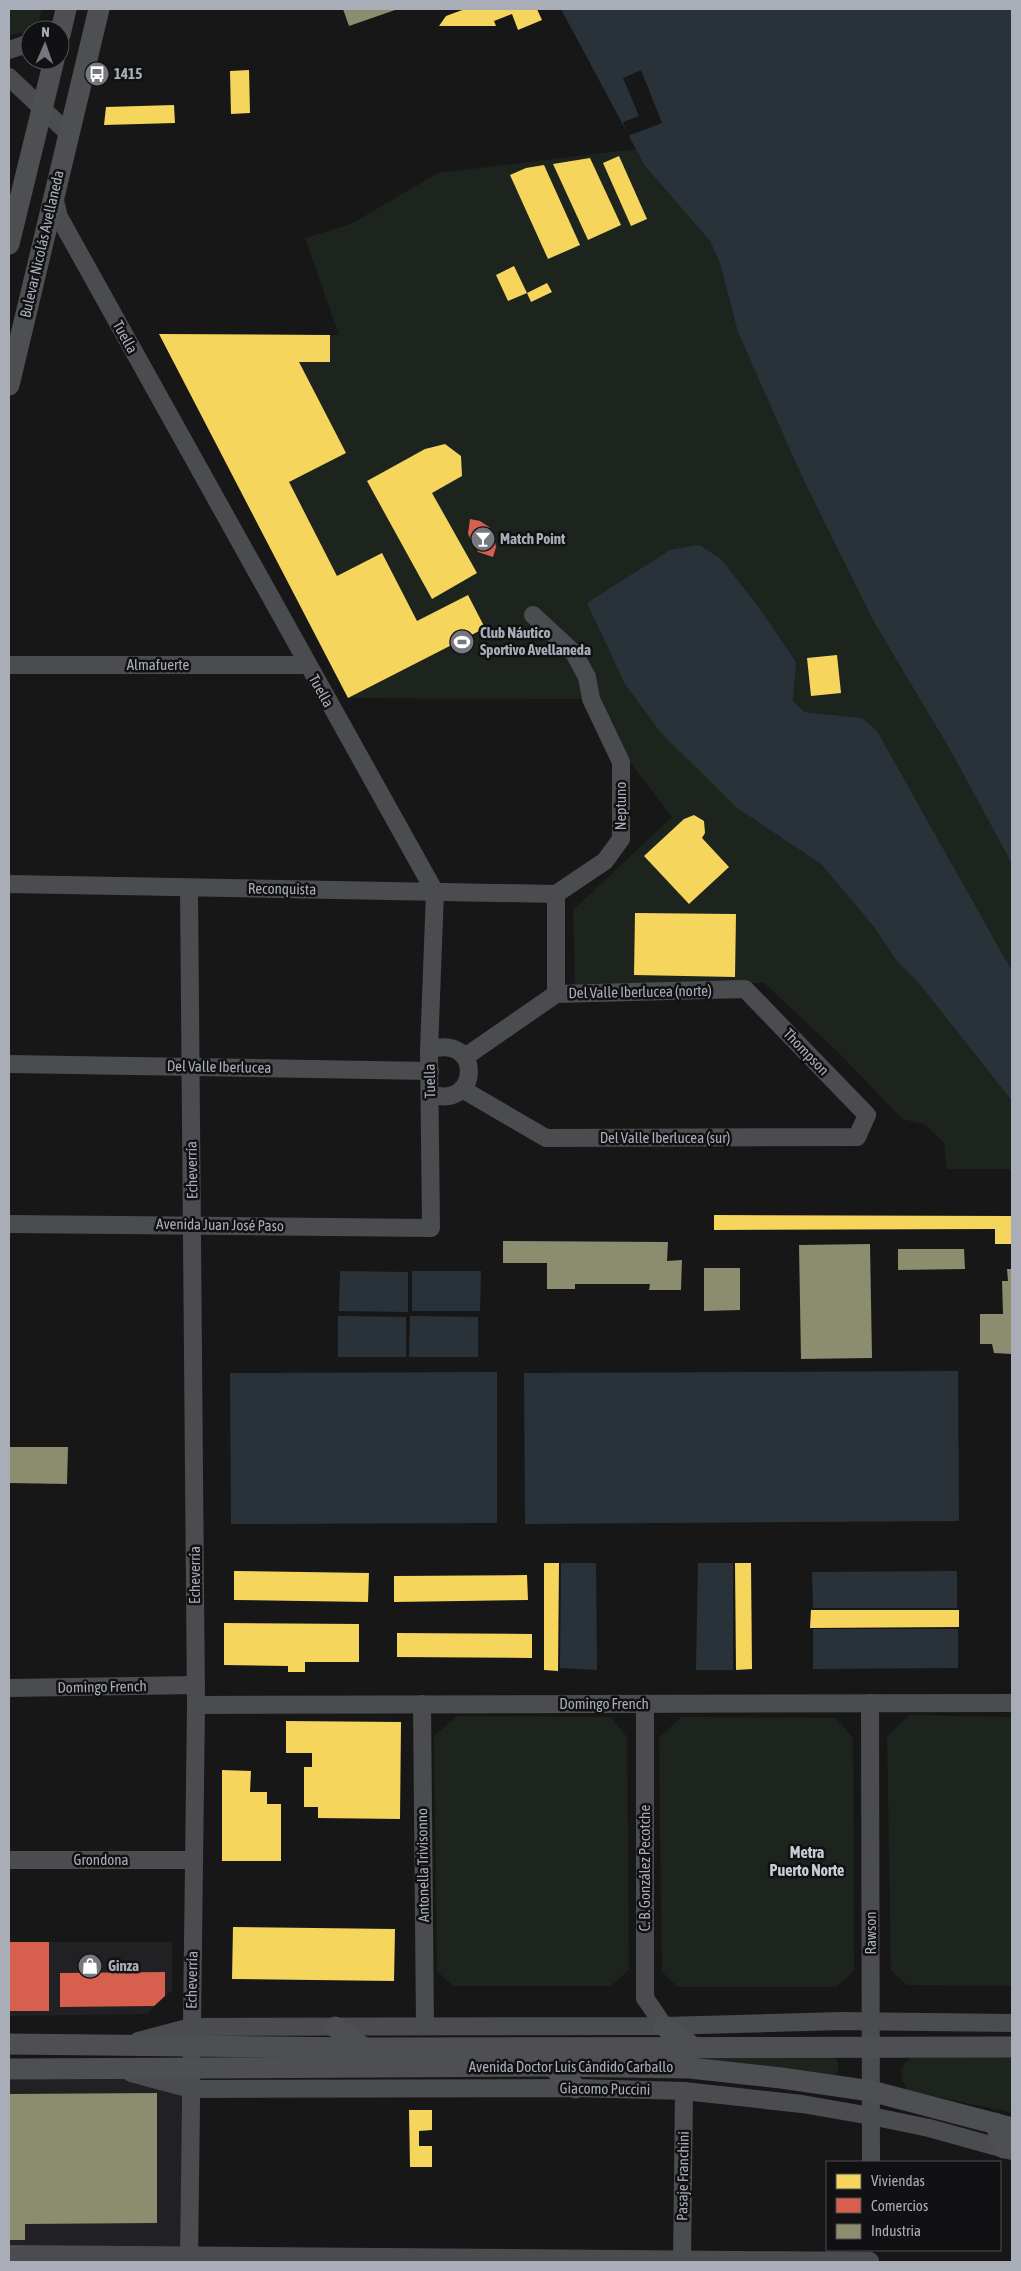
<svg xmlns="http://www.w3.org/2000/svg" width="1021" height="2271" font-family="'Asap Condensed',sans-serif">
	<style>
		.built { fill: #212123 }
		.green { fill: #1d241e }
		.water { fill: #2a3239 }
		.pier { fill: #171717 }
		.homes { fill: #f6d55c }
		.shops { fill: #d6604d }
		.industry { fill: #8c8c6e }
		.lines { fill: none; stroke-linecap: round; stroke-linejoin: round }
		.minor { stroke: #4b4c50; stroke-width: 18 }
		.major { stroke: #4d4f52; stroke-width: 21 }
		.labels { text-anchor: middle; stroke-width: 5; stroke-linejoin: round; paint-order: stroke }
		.poi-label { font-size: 15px; font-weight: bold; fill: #a8adb8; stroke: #111113; text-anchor: start }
		.street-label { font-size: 15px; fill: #a8adb8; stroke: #111113 }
		.neighbourhood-label { font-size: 16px; font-weight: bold; fill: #c9ccd4; stroke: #111113 }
	</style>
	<rect width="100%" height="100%" fill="#171717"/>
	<g class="built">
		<polygon points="9,1942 172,1942 172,1990 147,2014 9,2016"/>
		<polygon points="191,2068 189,2262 9,2262 9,2069"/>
	</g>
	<g class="green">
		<polygon points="9,9 42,9 37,28 9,36"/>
		<polygon points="636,149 645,166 710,241 720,263 729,294 804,481 874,622 952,753 1012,864 1012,971 877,731 862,718 804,712 793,701 796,662 670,550 587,604 737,808 821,864 874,927 896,960 918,982 1012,1101 1012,1169 947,1169 944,1143 924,1124 902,1119 840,1054 764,983 575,984 573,910 672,817 626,757 596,699 348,698 159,334 339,335 305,238 351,224 438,173"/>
		<polygon points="910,1715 1012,1717 1012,1986 907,1985 891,1970 887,1736"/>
		<polygon points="457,1716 611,1717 627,1737 629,1970 611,1986 453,1986 437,1971 434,1736"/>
		<polygon points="682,1717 836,1718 853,1738 854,1971 836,1987 678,1987 662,1972 659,1737"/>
		<path d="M218,2055L832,2056C839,2061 840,2065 837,2074L831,2076Z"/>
		<path d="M915,2055L1012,2057V2108L1009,2112L909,2091C898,2077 898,2064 915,2055Z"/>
	</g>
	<g class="water">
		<polygon points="561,9 1012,9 1012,864 952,753 874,622 804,481 738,332 720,263 710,241 645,166"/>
		<polygon points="699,545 720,558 757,605 796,662 793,701 804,712 862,718 877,731 1012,971 1012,1101 918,982 896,960 874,927 821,864 737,808 661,733 625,684 587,603 670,550"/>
		<polygon points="340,1271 408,1272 408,1312 339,1311"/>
		<polygon points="412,1271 481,1271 480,1311 412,1311"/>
		<polygon points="338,1316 406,1317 406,1357 338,1357"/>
		<polygon points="410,1316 478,1317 478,1357 409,1357"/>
		<polygon points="958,1371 959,1521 525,1524 524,1373"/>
		<polygon points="497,1372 497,1523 231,1524 230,1373"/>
		<polygon points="561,1563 596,1563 597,1670 560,1668"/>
		<polygon points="698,1563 733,1563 733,1670 696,1670"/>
		<polygon points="957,1571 957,1608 813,1608 812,1572"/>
		<polygon points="813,1629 958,1629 958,1668 813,1669"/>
	</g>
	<polygon class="pier" points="641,70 662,123 628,136 623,122 639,116 623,78"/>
	<g class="homes">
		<polygon points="465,9 537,9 542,20 518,30 512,14 494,21 496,26 439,26 446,16"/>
		<polygon points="249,70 250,113 231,114 230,71"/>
		<polygon points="174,105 175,123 104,125 106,107"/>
		<polygon points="619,156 647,219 631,226 603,163"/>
		<polygon points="590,158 621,225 588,240 553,164"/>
		<polygon points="544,165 580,245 548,259 510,175 526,168"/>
		<polygon points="514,266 527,293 508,301 496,275"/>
		<polygon points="547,283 552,292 531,302 527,293"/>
		<polygon points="159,334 330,335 330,362 299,362 346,453 289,482 337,576 382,553 417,621 468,595 485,628 348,698"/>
		<polygon points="445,444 461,456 462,476 432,493 477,573 432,599 367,481 425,449"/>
		<polygon points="837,655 841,693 811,696 807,658"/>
		<polygon points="694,815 704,821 705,833 702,838 729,867 689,904 644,856 684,819"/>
		<polygon points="635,913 736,914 735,977 634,975"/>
		<polygon points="714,1215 1012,1216 1012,1244 995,1244 995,1229 714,1230"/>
		<polygon points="544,1563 559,1563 558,1671 544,1670"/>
		<polygon points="735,1563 751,1563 752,1669 736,1670"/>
		<polygon points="234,1571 369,1573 368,1602 234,1600"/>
		<polygon points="527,1575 528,1600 394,1602 394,1576"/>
		<polygon points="811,1610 959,1610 959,1627 810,1628"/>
		<polygon points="224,1623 359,1624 359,1662 305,1662 305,1672 288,1672 288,1666 224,1665"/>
		<polygon points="397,1633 532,1634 532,1658 397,1657"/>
		<polygon points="286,1721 401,1722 400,1819 318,1818 318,1807 304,1807 304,1767 312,1767 312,1753 286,1753"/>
		<polygon points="222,1770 251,1771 250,1792 267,1792 267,1804 281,1804 281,1861 222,1861"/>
		<polygon points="233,1927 395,1929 394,1981 232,1979"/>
		<polygon points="409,2110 432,2110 432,2130 419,2131 419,2146 432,2146 432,2167 410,2167"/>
	</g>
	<g class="shops">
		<polygon points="470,519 480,521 489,527 494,537 496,547 493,557 478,552 468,534"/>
		<rect x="9" y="1942" width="40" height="69"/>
		<polygon points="165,1972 165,1996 154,2006 60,2007 60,1973"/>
	</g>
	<g class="industry">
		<polygon points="343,9 398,9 349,26"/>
		<polygon points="503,1241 668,1242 667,1261 682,1260 681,1290 649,1290 650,1284 575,1284 575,1289 547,1289 547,1263 503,1263"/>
		<polygon points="870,1244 872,1358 801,1359 799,1245"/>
		<polygon points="898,1249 964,1249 965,1269 898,1270"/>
		<polygon points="704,1268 740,1268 740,1310 704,1311"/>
		<polygon points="1007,1269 1012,1269 1012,1354 994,1353 992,1344 980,1344 980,1314 1003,1314 1002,1281 1008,1281"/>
		<polygon points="9,1447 68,1447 67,1484 9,1483"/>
		<polygon points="157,2093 157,2223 25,2224 25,2240 9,2240 9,2094"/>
	</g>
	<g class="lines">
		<g class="minor">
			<polyline points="9,50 30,43"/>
			<polyline points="9,77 68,133"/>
			<polyline points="533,615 574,653 587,677 591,699 621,762 621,839 605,861 556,894"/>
			<polyline points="9,665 307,665"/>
			<polyline points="9,884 556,894"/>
			<polyline points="189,888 196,1705 189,2262"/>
			<polyline points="556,894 556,994"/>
			<path d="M429,1050C483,1032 481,1111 430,1094"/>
			<polyline points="9,1064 430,1071"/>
			<polyline points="462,1089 546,1138 857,1137 867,1115 745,989 556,994 465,1057"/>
			<polyline points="9,1224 431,1228 429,1050 435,892 59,217 54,196"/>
			<polyline points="9,1688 196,1685"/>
			<polyline points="870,1703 871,2162"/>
			<polyline points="422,1704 425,2026"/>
			<polyline points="645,1704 645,1998 664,2026"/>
			<polyline points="196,1705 1012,1703"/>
			<polyline points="9,1860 194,1860"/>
			<polyline points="138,2041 191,2027 664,2026 841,2021 1012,2023"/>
			<polyline points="131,2073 191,2089 576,2088 684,2091 802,2104 871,2116 929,2128 1012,2151"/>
			<polyline points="9,2254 870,2261"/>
			<polyline points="682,2262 684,2091"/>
		</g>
		<g class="major">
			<polyline points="60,35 66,9"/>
			<polyline points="9,244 54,60"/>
			<polyline points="9,385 99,9"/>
			<polyline points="664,2026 693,2047"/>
			<polyline points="335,2027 364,2048"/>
			<polyline points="9,2044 364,2048 1012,2047"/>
			<polyline points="552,2066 576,2088"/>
			<polyline points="9,2069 552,2066 690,2068 781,2078 871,2091 1012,2128"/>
			<polyline points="995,2123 1004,2148"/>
		</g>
	</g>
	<defs>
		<symbol id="bus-disc" viewBox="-11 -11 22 22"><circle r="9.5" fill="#757880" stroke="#111113"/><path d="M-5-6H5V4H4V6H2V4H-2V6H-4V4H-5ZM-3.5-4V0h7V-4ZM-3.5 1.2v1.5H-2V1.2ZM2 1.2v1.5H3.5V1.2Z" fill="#fff"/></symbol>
		<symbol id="bar-disc" viewBox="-11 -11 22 22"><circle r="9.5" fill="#757880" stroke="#111113"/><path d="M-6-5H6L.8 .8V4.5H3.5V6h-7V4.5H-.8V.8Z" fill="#fff"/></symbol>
		<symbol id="stadium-disc" viewBox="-11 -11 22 22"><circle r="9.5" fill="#757880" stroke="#111113"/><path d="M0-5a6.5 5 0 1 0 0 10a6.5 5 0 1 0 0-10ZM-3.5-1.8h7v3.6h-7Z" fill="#fff"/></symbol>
		<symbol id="shop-disc" viewBox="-11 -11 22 22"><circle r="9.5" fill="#757880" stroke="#111113"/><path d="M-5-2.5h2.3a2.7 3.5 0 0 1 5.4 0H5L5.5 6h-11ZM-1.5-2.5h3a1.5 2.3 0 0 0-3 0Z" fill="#fff"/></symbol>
	</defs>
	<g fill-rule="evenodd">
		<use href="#bus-disc" x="83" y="60" width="28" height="28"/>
		<use href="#bar-disc" x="469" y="525" width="28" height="28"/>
		<use href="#stadium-disc" x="448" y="628" width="28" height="28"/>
		<use href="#shop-disc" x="76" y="1952" width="28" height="28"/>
	</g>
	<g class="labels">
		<g class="poi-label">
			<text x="114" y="79">1415</text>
			<text x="500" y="544">Match Point</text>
			<text x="480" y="638">Club Náutico<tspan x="480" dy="17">Sportivo Avellaneda</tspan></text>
			<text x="108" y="1971">Ginza</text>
		</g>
		<g class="street-label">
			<text transform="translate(42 244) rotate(-77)" y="5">Bulevar Nicolás Avellaneda</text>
			<text transform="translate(125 337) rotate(61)" y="5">Tuella</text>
			<text x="158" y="670">Almafuerte</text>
			<text transform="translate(321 691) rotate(61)" y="5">Tuella</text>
			<text transform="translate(621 806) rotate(-90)" y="5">Neptuno</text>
			<text transform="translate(282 889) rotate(1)" y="5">Reconquista</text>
			<text transform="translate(640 992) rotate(-1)" y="5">Del Valle Iberlucea (norte)</text>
			<text transform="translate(806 1052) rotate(46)" y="5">Thompson</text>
			<text transform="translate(219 1067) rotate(1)" y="5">Del Valle Iberlucea</text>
			<text transform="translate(430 1081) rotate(-91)" y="5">Tuella</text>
			<text x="665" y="1143">Del Valle Iberlucea (sur)</text>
			<text transform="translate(192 1170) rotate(-91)" y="5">Echeverría</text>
			<text transform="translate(220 1225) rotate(1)" y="5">Avenida Juan José Paso</text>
			<text transform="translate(195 1575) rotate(-90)" y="5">Echeverría</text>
			<text transform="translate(102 1687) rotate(-1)" y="5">Domingo French</text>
			<text x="604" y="1709">Domingo French</text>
			<text x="101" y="1865">Grondona</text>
			<text transform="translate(423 1865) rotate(-91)" y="5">Antonella Trivisonno</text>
			<text transform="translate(645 1868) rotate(-90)" y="5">C. B. González Pecotche</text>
			<text transform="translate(871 1933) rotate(-90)" y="5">Rawson</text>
			<text transform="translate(192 1980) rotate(-89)" y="5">Echeverría</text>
			<text x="571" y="2072">Avenida Doctor Luis Cándido Carballo</text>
			<text transform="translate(605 2089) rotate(1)" y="5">Giacomo Puccini</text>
			<text transform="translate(683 2176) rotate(-89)" y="5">Pasaje Franchini</text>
		</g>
		<g class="neighbourhood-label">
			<text x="807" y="1858">Metra<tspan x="807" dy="18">Puerto Norte</tspan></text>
		</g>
	</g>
	<rect width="1021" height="2271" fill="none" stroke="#a8adb8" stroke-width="20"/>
	<rect x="826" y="2161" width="175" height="90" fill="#111113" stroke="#4d4f55"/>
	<rect x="836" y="2174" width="25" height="15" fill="#f6d55c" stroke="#4d4f55"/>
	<text x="871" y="2186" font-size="15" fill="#a8adb8">Viviendas</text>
	<rect x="836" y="2198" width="25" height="15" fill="#d6604d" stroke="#4d4f55"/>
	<text x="871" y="2211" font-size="15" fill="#a8adb8">Comercios</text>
	<rect x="836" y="2224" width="25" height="15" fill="#8c8c6e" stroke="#4d4f55"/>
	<text x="871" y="2236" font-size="15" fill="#a8adb8">Industria</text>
	<g transform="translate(45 45) rotate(2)"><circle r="24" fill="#111113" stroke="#4d4f55"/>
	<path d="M0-4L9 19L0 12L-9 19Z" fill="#757880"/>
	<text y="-8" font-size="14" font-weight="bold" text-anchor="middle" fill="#a8adb8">N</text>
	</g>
</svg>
